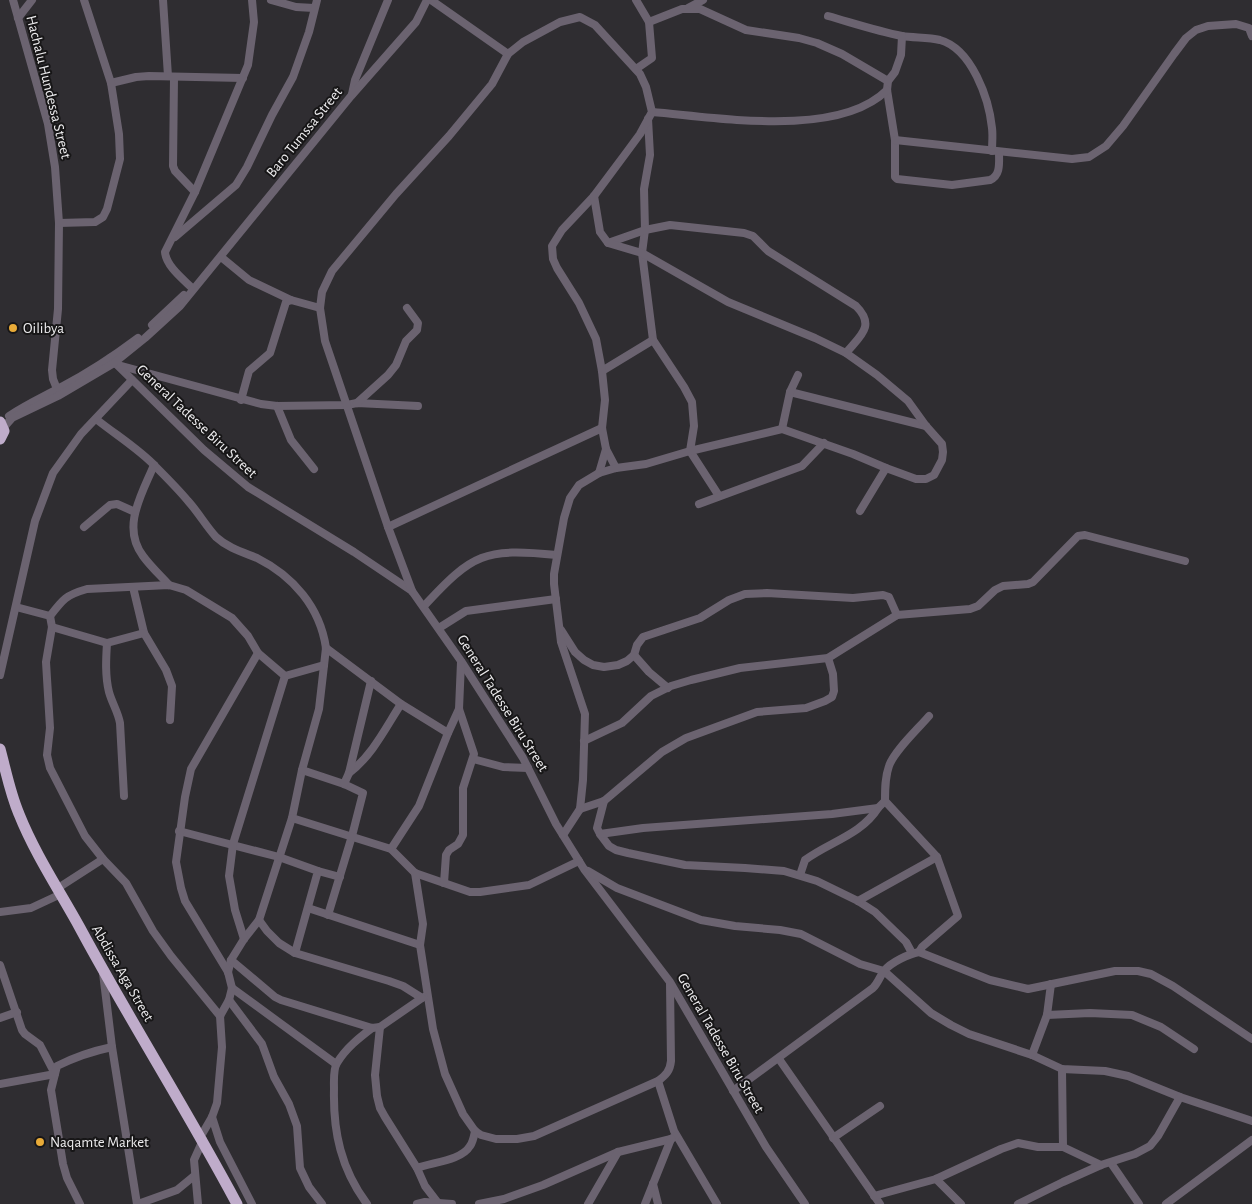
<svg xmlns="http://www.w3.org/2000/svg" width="1252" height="1204" font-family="'Alegreya Sans',sans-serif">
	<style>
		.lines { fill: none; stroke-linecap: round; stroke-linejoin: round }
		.minor { stroke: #6b6370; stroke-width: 8 }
		.highway { stroke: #bfacca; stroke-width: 11 }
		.poi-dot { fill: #e9ab38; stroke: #171617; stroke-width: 2 }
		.labels { text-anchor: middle; stroke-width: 4; stroke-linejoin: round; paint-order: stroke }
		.street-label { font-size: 15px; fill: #edecee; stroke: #171617 }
		.poi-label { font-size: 15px; fill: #edecee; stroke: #171617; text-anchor: start }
	</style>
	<rect width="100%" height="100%" fill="#2f2d31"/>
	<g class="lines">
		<g class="minor">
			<polyline points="13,0 48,124 55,167 59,223 58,309 52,370 53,379 57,389"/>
			<polyline points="163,0 168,76"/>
			<polyline points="271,0 296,7 314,8"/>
			<polyline points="431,0 508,54"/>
			<polyline points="688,8 703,0"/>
			<path d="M828,16C853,23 877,31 902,36C914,38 928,37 940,40C972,49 989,99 992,128C993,136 992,143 992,151"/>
			<polyline points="18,18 32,0"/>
			<polyline points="649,22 682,9 700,9 746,30 799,38 817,43 842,54 888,81"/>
			<path d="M902,36L901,55L895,72L888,81L887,90L895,140V177L897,179L952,185L990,180C1001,175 999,163 999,152"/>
			<polyline points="636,69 652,58 649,22 636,0"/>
			<polyline points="174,78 173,166 175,171 195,192"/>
			<polyline points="111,83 136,77 149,76 243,78"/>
			<polyline points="352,94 355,80 388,0"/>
			<path d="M652,112C715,117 838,139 887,90"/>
			<polyline points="648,119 650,155 644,189 645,230 642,253 653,340 684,387 692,402 694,426 690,451 719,496"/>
			<polyline points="895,140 1072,159 1089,157 1106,146 1123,126 1174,54 1186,38 1196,30 1208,26 1236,24 1249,28 1252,36"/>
			<polyline points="59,223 95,222 103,217 107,209 120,159 119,134 111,83 84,0"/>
			<polyline points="175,237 236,185 247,167 272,115 293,77 309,32 317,0"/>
			<path d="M608,243L645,230L670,225L744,233L753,236L768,251L856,306C876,326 860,336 846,353"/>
			<polyline points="221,257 249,280 291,300"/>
			<path d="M192,288C183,279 166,266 165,252L195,192L248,65L254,22L252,0"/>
			<polyline points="152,325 184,295"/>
			<polyline points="110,358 204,450 248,487 354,552 412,591 461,661 523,758 556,824 584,869 670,982 766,1147 805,1204"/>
			<polyline points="118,365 261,404 277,406 347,405 357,403 418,406"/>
			<polyline points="602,371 653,340"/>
			<polyline points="790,392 926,426"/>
			<polyline points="241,400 249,371 270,353 286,302 291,300 320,308"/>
			<polyline points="357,403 388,375 396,365 406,341 417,330 418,323 407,308"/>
			<polyline points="277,406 291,440 314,469"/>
			<path d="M9,416C27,404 45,396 63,386C90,372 114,356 138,338"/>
			<path d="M96,419C116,435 139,449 156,467C167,478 178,489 188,501C198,512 206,526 216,537C228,548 242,552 257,558C293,576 320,607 326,648L319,709L302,770L292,818L259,920L244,939L231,960L228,972"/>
			<polyline points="4,427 12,418 58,396 114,363 145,338 180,306 351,96 416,22 427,0"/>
			<polyline points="782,429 790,392 798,375"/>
			<path d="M154,465C142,494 121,527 143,556C151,567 161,576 169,585"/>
			<polyline points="599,473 606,449"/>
			<polyline points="699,504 802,466 824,443"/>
			<polyline points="860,511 886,468"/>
			<polyline points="84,527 110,505 117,504 135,512"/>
			<polyline points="388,527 602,428"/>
			<polyline points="133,587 144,633 166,670 172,686 170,720"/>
			<polyline points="412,591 388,527 325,341 320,308 322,292 332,271 396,194 449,136 492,84 508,54 523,42 560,22 580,17 595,25 640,74 646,87 652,112 640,134 626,153 594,196 562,230 552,246 553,259 557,268 579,303 596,339 602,371 605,400 602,428 606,449 616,468"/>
			<path d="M424,606C473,553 484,548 557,555"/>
			<polyline points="16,607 50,616"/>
			<polyline points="50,616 52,627 46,662 50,728 47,755 50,768 85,836 103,859 126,883 153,931 171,956 220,1016"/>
			<path d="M50,616C63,599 66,595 87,589L169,585L186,590L232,618L248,636L258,653L285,676L324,665"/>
			<polyline points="52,627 107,643 144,633"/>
			<polyline points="439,628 466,611 556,599"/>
			<polyline points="561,630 575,652 584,660 593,665 604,667 618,665 627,661 634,655 637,645 643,637 700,618 729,600 745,594 767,593 853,598 883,595 889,597 897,615"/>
			<path d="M107,643C106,659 105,676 109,692C112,703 118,712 120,723L124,796"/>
			<polyline points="326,648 401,704 448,733"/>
			<polyline points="634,655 649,672 668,688"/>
			<polyline points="0,675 35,521 53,473 81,434 132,380"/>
			<polyline points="584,741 622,723 651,696 671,686 691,680 740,668 828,658 897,615 970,609 978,606 995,590 1003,586 1028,584 1033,582 1078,536 1085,535 1185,561"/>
			<polyline points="473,759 503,767 528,768"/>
			<polyline points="302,770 344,784 363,793 352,836 328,915"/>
			<path d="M349,773C372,756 386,727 401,704"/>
			<polyline points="344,784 349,773 371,681"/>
			<polyline points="604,801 597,828 600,834 609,846 616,850 628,853 685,865 745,868 784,871 817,881 858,901 875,912 906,942 912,953"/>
			<polyline points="885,801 937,857 958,916 922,947 919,952"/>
			<polyline points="580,809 604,801 662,752 686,738 757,712 806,708 825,701 832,697 834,691 833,674 828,658"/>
			<polyline points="292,818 391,849 415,873 470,892 480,892 529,885 579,861"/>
			<polyline points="179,831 279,857 318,871 295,953"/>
			<path d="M600,834L643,828L832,814L878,808L885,801C885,789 885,777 889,766C894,751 918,729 929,716"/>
			<polyline points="563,835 580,809 583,780 585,714 561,642 554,584 554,574 564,518 570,498 579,485 599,473 616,468 646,464 690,451 782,429 853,454 886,468 916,479 926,479 934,475 942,460 943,452 942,444 926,426 908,401 877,375 846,353 815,338 728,302 642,253 608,243 600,232 594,196"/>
			<polyline points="391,849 419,806 448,733 459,709"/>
			<polyline points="318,871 340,877"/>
			<polyline points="588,871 617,888 701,920 735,926 780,930 801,934 860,964 884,971 931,1013 951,1025 969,1034 1032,1055 1062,1069 1105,1071 1128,1076 1180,1097 1252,1121"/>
			<path d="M415,873L423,924L420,945L433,1029L445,1074L463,1114L475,1131L481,1135L496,1139H517L534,1136L658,1081C666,1075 670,1071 671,1061L670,984"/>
			<path d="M800,875L805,860C829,842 861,835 878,808"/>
			<polyline points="444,883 446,855 449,850 458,844 463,835 463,788 474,754 459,709 461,662"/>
			<polyline points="58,888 103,859"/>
			<polyline points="858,901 937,857"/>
			<polyline points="308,908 420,945"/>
			<polyline points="0,912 31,908 61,894"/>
			<polyline points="259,920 267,931 279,943 295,953 389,981 403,986 422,998 424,997"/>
			<polyline points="244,939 235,910 229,876 233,844 285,676"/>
			<polyline points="231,960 275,997 281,1000 372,1028 380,1027 422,998"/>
			<polyline points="0,965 22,1030 25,1034 40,1045 55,1074 51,1090 63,1164 67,1178 80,1204"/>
			<polyline points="103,973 112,1047 137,1204"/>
			<polyline points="232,988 336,1064"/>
			<polyline points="229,1000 262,1044 274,1077 289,1104 297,1126 300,1168 309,1187 322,1204"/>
			<polyline points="1047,1015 1090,1013 1132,1015 1161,1027 1194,1049"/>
			<polyline points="0,1018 17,1012"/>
			<polyline points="380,1027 375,1075 377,1096 380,1108 385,1117 417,1168 425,1186 438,1203"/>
			<polyline points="1032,1055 1047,1015 1051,984"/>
			<polyline points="779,1059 880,1204"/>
			<polyline points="1062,1069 1063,1147"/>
			<polyline points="658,1081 674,1131 717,1204"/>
			<path d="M0,1084L55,1074L57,1066C75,1057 93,1051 112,1047"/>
			<path d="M733,1091L873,988C878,983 880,976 884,971C891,962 909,954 919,952L990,980L1028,989L1115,971H1138L1151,974L1173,986L1252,1039"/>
			<polyline points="212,1117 220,1142 252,1204"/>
			<polyline points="201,1136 212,1117 217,1103 222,1047 220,1016 229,1000 232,988 228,972 185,901 181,888 176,862 185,797 191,769 258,653"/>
			<polyline points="833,1138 880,1106"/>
			<polyline points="1111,1163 1139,1204"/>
			<path d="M417,1168C432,1162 461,1161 470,1146C473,1142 474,1136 475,1131"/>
			<polyline points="936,1179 961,1204"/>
			<polyline points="653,1184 658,1204"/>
			<polyline points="874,1196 936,1179 1001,1149 1018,1143 1038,1147 1063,1147 1101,1165"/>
			<polyline points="138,1204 177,1190 194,1176"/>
			<polyline points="198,1204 194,1160 203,1140"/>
			<path d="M367,1204C341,1169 333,1132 334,1089C334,1082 333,1069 337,1063C346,1048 359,1038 372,1028"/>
			<polyline points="417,1204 425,1202 452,1204"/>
			<polyline points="479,1204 504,1199 543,1185 618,1152 671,1139 676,1136"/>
			<polyline points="588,1204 618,1152"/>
			<polyline points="645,1204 671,1139"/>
			<polyline points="1018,1204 1063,1182 1101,1165 1135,1154 1150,1146 1158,1136 1180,1097"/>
			<polyline points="1166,1204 1252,1140"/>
		</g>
		<g class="highway">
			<polyline points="0,422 4,431 0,439"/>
			<path d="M0,749C6,771 10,793 19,814C35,854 59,890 80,928C130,1021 187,1110 237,1204"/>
		</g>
	</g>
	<g class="poi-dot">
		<circle cx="13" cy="328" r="5"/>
		<circle cx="40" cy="1142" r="5"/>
	</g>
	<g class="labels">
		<g class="street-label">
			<text transform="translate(49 87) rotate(76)" y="5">Hachalu Hundessa Street</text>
			<text transform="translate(304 132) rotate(-51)" y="5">Baro Tumssa Street</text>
			<text transform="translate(197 421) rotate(43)" y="5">General Tadesse Biru Street</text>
			<text transform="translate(503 703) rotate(58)" y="5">General Tadesse Biru Street</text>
			<text transform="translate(123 973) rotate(60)" y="5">Abdissa Aga Street</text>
			<text transform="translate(721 1043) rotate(60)" y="5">General Tadesse Biru Street</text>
		</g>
		<g class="poi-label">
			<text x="23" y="333">Oilibya</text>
			<text x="50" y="1147">Naqamte Market</text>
		</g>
	</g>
</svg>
